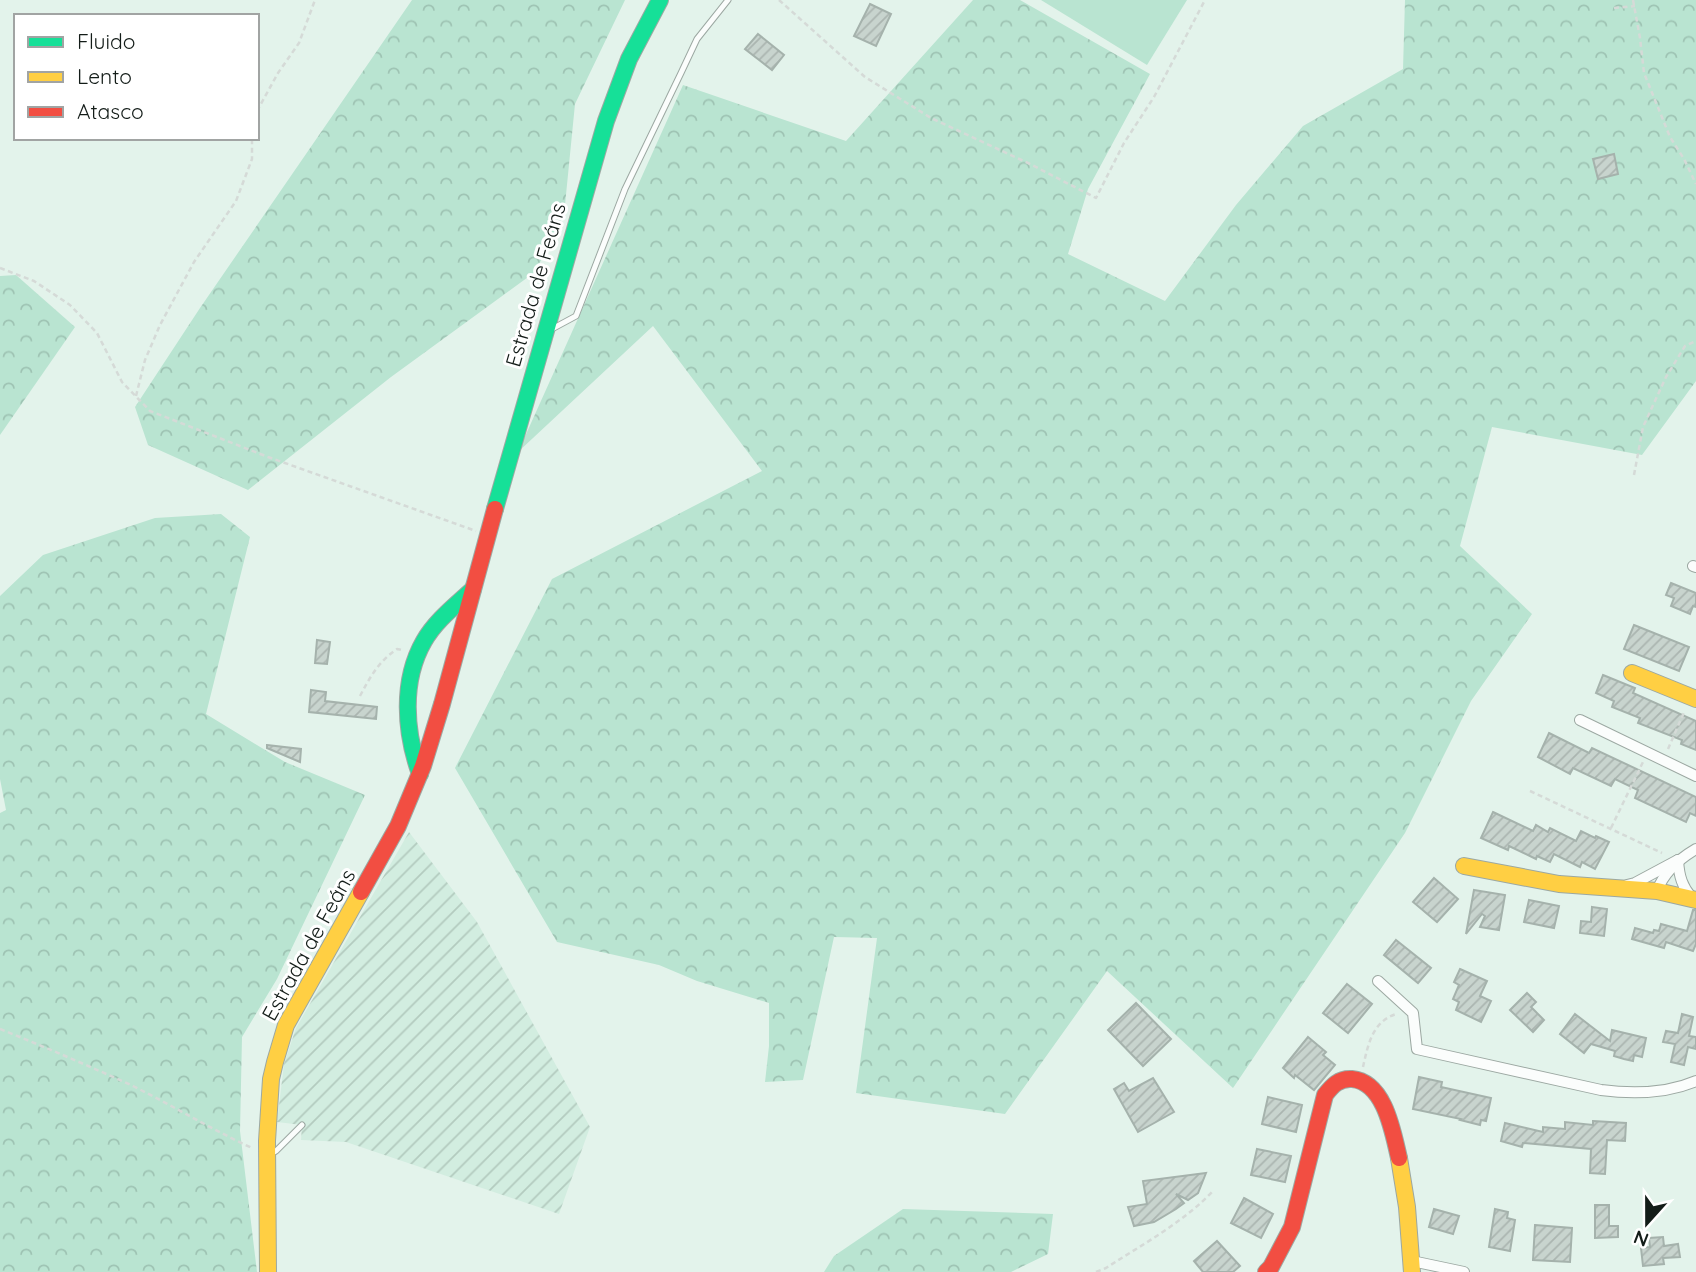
<svg xmlns="http://www.w3.org/2000/svg" width="1696" height="1272" font-family="Quicksand,sans-serif">
	<style>
		.industrial { fill: url(#industrial-furrows) }
		.forest { fill: url(#forest-crowns) }
		.garden { fill: #b9e4d1 }
		.building { fill: url(#building-hatch); stroke: #a5b2ac; stroke-width: 2 }
		.lines { fill: none; stroke-linecap: round; stroke-linejoin: round }
		.lane-casing { stroke: #9ca8a2; stroke-width: 7 }
		.street-casing { stroke: #9ca8a2; stroke-width: 12 }
		.fast-casing { stroke: #9ca8a2; stroke-width: 18 }
		.slow-casing { stroke: #9ca8a2; stroke-width: 18 }
		.jam-casing { stroke: #9ca8a2; stroke-width: 18 }
		.path { stroke: #d5dad7; stroke-width: 2.5; stroke-dasharray: 5 3.5; stroke-linecap: butt }
		.lane { stroke: #fbfdfc; stroke-width: 5 }
		.street { stroke: #fbfdfc; stroke-width: 10 }
		.fast { stroke: #16e098; stroke-width: 16 }
		.slow { stroke: #ffcf43; stroke-width: 16 }
		.jam { stroke: #f24e42; stroke-width: 16 }
		.labels { text-anchor: middle; stroke-width: 6; stroke-linejoin: round; paint-order: stroke }
		.street-label { font-size: 21px; fill: #131c18; stroke: #fff }
	</style>
	<defs>
		<pattern id="industrial-furrows" width="10" height="10" patternUnits="userSpaceOnUse" patternTransform="scale(1.75)"><rect width="10" height="10" fill="#d2ede0"/><path d="M-1 1l2-2M0 10L10 0M9 11l2-2" fill="none" stroke="#b3cbbf"/></pattern>
		<pattern id="forest-crowns" width="20" height="18" patternUnits="userSpaceOnUse" patternTransform="scale(1.75)"><rect width="20" height="18" fill="#b9e4d1"/><path d="M2 6a3 3 0 1 1 6 0M12 15a3 3 0 1 1 6 0" fill="none" stroke="#9ec3b3"/></pattern>
		<pattern id="building-hatch" width="6" height="6" patternUnits="userSpaceOnUse" patternTransform="scale(1.75)"><rect width="6" height="6" fill="#c8d4ce"/><path d="M-1 1l2-2M0 6l6-6M5 7l2-2" fill="none" stroke="#abb5b0"/></pattern>
	</defs>
	<rect width="100%" height="100%" fill="#e3f3eb"/>
	<polygon class="industrial" points="409,832 477,922 590,1127 559,1214 346,1142 301,1140 302,1125 277,1122 284,1064 296,1028"/>
	<g class="forest">
		<polygon points="412,0 625,0 575,104 564,215 535,272 391,377 248,490 148,445 135,407 200,308"/>
		<polygon points="973,0 1020,0 1150,74 1088,189 1068,254 1165,301 1236,205 1303,126 1403,69 1405,0 1696,0 1696,381 1642,455 1492,427 1460,546 1532,614 1471,701 1405,833 1233,1088 1107,971 1005,1114 856,1093 877,938 834,937 803,1080 765,1082 769,1046 769,1003 697,981 659,965 557,942 455,768 552,579 762,471 653,326 518,452 683,85 846,141"/>
		<polygon points="16,275 75,327 0,435 0,276"/>
		<polygon points="221,514 250,537 206,714 285,762 365,795 277,979 242,1037 240,1131 257,1272 0,1272 0,813 6,810 0,779 0,596 43,555 155,518"/>
		<polygon points="903,1209 1053,1214 1048,1254 1011,1272 824,1272 834,1256"/>
	</g>
	<polygon class="garden" points="1041,0 1187,0 1147,65"/>
	<g class="building">
		<polygon points="870,4 891,14 876,46 854,36"/>
		<polygon points="758,34 784,55 772,70 745,49"/>
		<polygon points="1614,154 1618,174 1598,179 1593,159"/>
		<polygon points="1671,583 1696,593 1696,607 1693,606 1690,614 1671,606 1674,598 1666,595"/>
		<polygon points="1634,625 1689,647 1679,671 1624,649"/>
		<polygon points="317,640 330,642 327,664 315,663"/>
		<polygon points="1603,675 1635,688 1633,693 1696,721 1696,750 1681,744 1682,740 1638,723 1640,718 1612,707 1614,701 1596,693"/>
		<polygon points="311,690 326,692 325,701 377,707 376,719 309,712"/>
		<polygon points="1549,733 1589,753 1592,748 1696,797 1696,816 1690,813 1686,822 1635,798 1638,790 1615,779 1611,786 1573,768 1570,774 1538,757"/>
		<polygon points="267,745 301,749 300,762 267,748"/>
		<polygon points="1493,812 1533,831 1536,825 1548,832 1550,828 1576,841 1581,831 1595,838 1596,836 1609,842 1595,869 1582,862 1580,867 1554,854 1550,862 1537,856 1536,859 1509,846 1508,850 1481,838"/>
		<polygon points="1434,878 1458,899 1437,922 1413,902"/>
		<polygon points="1474,890 1505,895 1499,930 1480,927 1485,916 1482,914 1466,934"/>
		<polygon points="1529,900 1559,906 1554,928 1524,922"/>
		<polygon points="1592,907 1607,909 1604,936 1580,933 1581,921 1591,922"/>
		<polygon points="1693,910 1696,910 1696,944 1693,951 1666,942 1664,948 1632,939 1635,928 1653,933 1654,930 1659,931 1661,924 1687,931"/>
		<polygon points="1396,940 1431,968 1418,983 1384,955"/>
		<polygon points="1460,969 1487,981 1480,996 1491,1001 1481,1022 1456,1010 1459,1002 1453,999 1459,985 1454,982"/>
		<polygon points="1347,984 1372,1004 1348,1033 1323,1013"/>
		<polygon points="1527,993 1536,1002 1531,1007 1544,1020 1533,1032 1510,1010"/>
		<polygon points="1136,1003 1171,1039 1143,1066 1108,1030"/>
		<polygon points="1575,1014 1610,1041 1612,1030 1646,1038 1642,1057 1634,1055 1633,1061 1624,1059 1614,1056 1615,1051 1591,1044 1584,1053 1560,1034"/>
		<polygon points="1682,1014 1693,1017 1689,1036 1696,1037 1696,1049 1688,1047 1684,1065 1671,1062 1675,1044 1663,1042 1666,1031 1678,1033"/>
		<polygon points="1308,1037 1326,1052 1323,1055 1335,1065 1314,1090 1295,1075 1294,1078 1283,1068"/>
		<polygon points="1419,1077 1442,1082 1441,1087 1491,1098 1486,1121 1481,1120 1480,1125 1460,1120 1461,1119 1413,1109"/>
		<polygon points="1153,1078 1174,1112 1138,1132 1114,1089 1124,1083 1129,1091"/>
		<polygon points="1268,1097 1302,1105 1296,1132 1262,1124"/>
		<polygon points="1593,1121 1626,1123 1625,1141 1607,1140 1605,1174 1590,1173 1591,1149 1523,1143 1522,1147 1501,1141 1505,1123 1543,1132 1543,1127 1565,1129 1565,1122 1593,1125"/>
		<polygon points="1257,1149 1291,1156 1285,1182 1251,1175"/>
		<polygon points="1206,1173 1198,1193 1188,1200 1176,1194 1184,1203 1176,1209 1154,1222 1134,1226 1128,1207 1147,1204 1143,1181"/>
		<polygon points="1244,1198 1273,1214 1261,1238 1231,1223"/>
		<polygon points="1595,1205 1609,1205 1609,1226 1618,1226 1618,1237 1595,1238"/>
		<polygon points="1434,1209 1459,1216 1453,1234 1429,1227"/>
		<polygon points="1495,1209 1508,1212 1507,1218 1515,1220 1510,1251 1489,1247"/>
		<polygon points="1535,1225 1572,1228 1570,1262 1533,1260"/>
		<polygon points="1663,1237 1664,1246 1678,1244 1680,1257 1663,1258 1664,1264 1643,1266 1641,1248 1650,1247 1649,1238"/>
		<polygon points="1217,1241 1240,1266 1233,1272 1203,1272 1194,1261"/>
	</g>
	<g class="lines">
		<defs>
			<g id="lane">
				<polyline points="550,330 576,316 625,189 681,73 697,39 728,0"/>
				<polyline points="270,1154 276,1151 302,1125"/>
			</g>
			<g id="street">
				<polyline points="1693,566 1696,567"/>
				<polyline points="1580,720 1696,776"/>
				<path d="M1678,860C1679,876 1682,887 1693,899"/>
				<polyline points="1627,885 1635,883 1678,860"/>
				<path d="M1657,891C1664,872 1679,859 1696,849"/>
				<path d="M1378,981L1413,1013L1417,1049L1601,1090C1633,1094 1666,1094 1696,1081"/>
				<polyline points="1412,1261 1464,1272"/>
			</g>
			<g id="fast">
				<polyline points="495,509 606,121 629,59 660,0"/>
				<path d="M420,774C405,732 401,681 424,641C436,620 456,605 473,589"/>
			</g>
			<g id="slow">
				<polyline points="1632,673 1696,699"/>
				<polyline points="1464,866 1559,884 1657,891 1696,900"/>
				<polyline points="1399,1158 1407,1207 1412,1272"/>
				<polyline points="268,1272 267,1141 271,1079 275,1062 286,1025 361,892"/>
			</g>
			<g id="jam">
				<polyline points="361,892 398,826 423,766 442,704 495,509"/>
				<path d="M1266,1272L1271,1267L1292,1227L1325,1095C1332,1086 1339,1078 1352,1079C1385,1082 1393,1133 1399,1158"/>
			</g>
		</defs>
		<use href="#lane" class="lane-casing"/>
		<use href="#street" class="street-casing"/>
		<use href="#fast" class="fast-casing"/>
		<use href="#slow" class="slow-casing"/>
		<use href="#jam" class="jam-casing"/>
		<g class="path">
			<polyline points="779,0 865,77 931,118 1030,164 1096,198 1124,143 1154,97 1205,0"/>
			<polyline points="1633,0 1640,38 1644,73 1670,137 1684,159 1696,184"/>
			<polyline points="1614,8 1635,6"/>
			<polyline points="257,111 278,73 299,43 315,0"/>
			<polyline points="0,268 34,281 70,305 97,333 122,382 150,411 268,457 476,531"/>
			<polyline points="136,396 145,360 160,325 194,262 236,201 252,159 252,138"/>
			<polyline points="1634,475 1643,427 1666,377 1685,346 1696,341"/>
			<path d="M360,696C370,677 379,661 397,649L402,650"/>
			<polyline points="1668,749 1685,710"/>
			<polyline points="1530,791 1662,853"/>
			<polyline points="1611,828 1643,762"/>
			<path d="M0,1029C45,1047 89,1066 133,1086C173,1106 211,1129 252,1148"/>
			<path d="M1363,1067C1368,1045 1372,1022 1396,1014"/>
			<path d="M1096,1272L1106,1268C1143,1244 1184,1222 1214,1190"/>
		</g>
		<use href="#lane" class="lane"/>
		<use href="#street" class="street"/>
		<use href="#fast" class="fast"/>
		<use href="#slow" class="slow"/>
		<use href="#jam" class="jam"/>
	</g>
	<g class="labels">
		<g class="street-label">
			<text transform="translate(536 285) rotate(-74)" y="7">Estrada de Feáns</text>
			<text transform="translate(309 945) rotate(-61)" y="7">Estrada de Feáns</text>
		</g>
	</g>
	<rect x="14" y="14" width="245" height="126" fill="#ffffff" stroke="#a1a4a3" stroke-width="2"/>
	<rect x="28" y="37" width="35" height="10" fill="#16e098" stroke="#a1a4a3" stroke-width="2"/>
	<text x="77" y="49" font-size="21" fill="#131c18">Fluido</text>
	<rect x="28" y="72" width="35" height="10" fill="#ffcf43" stroke="#a1a4a3" stroke-width="2"/>
	<text x="77" y="84" font-size="21" fill="#131c18">Lento</text>
	<rect x="28" y="107" width="35" height="10" fill="#f24e42" stroke="#a1a4a3" stroke-width="2"/>
	<text x="77" y="119" font-size="21" fill="#131c18">Atasco</text>
	<g transform="translate(1647 1223) rotate(201)" stroke="#ffffff" stroke-width="5" paint-order="stroke">
	<path d="M0-5L12 26L0 18L-12 26Z" fill="#131c18"/>
	<text y="-10" font-size="19" font-weight="bold" text-anchor="middle" fill="#131c18">N</text>
	</g>
</svg>
